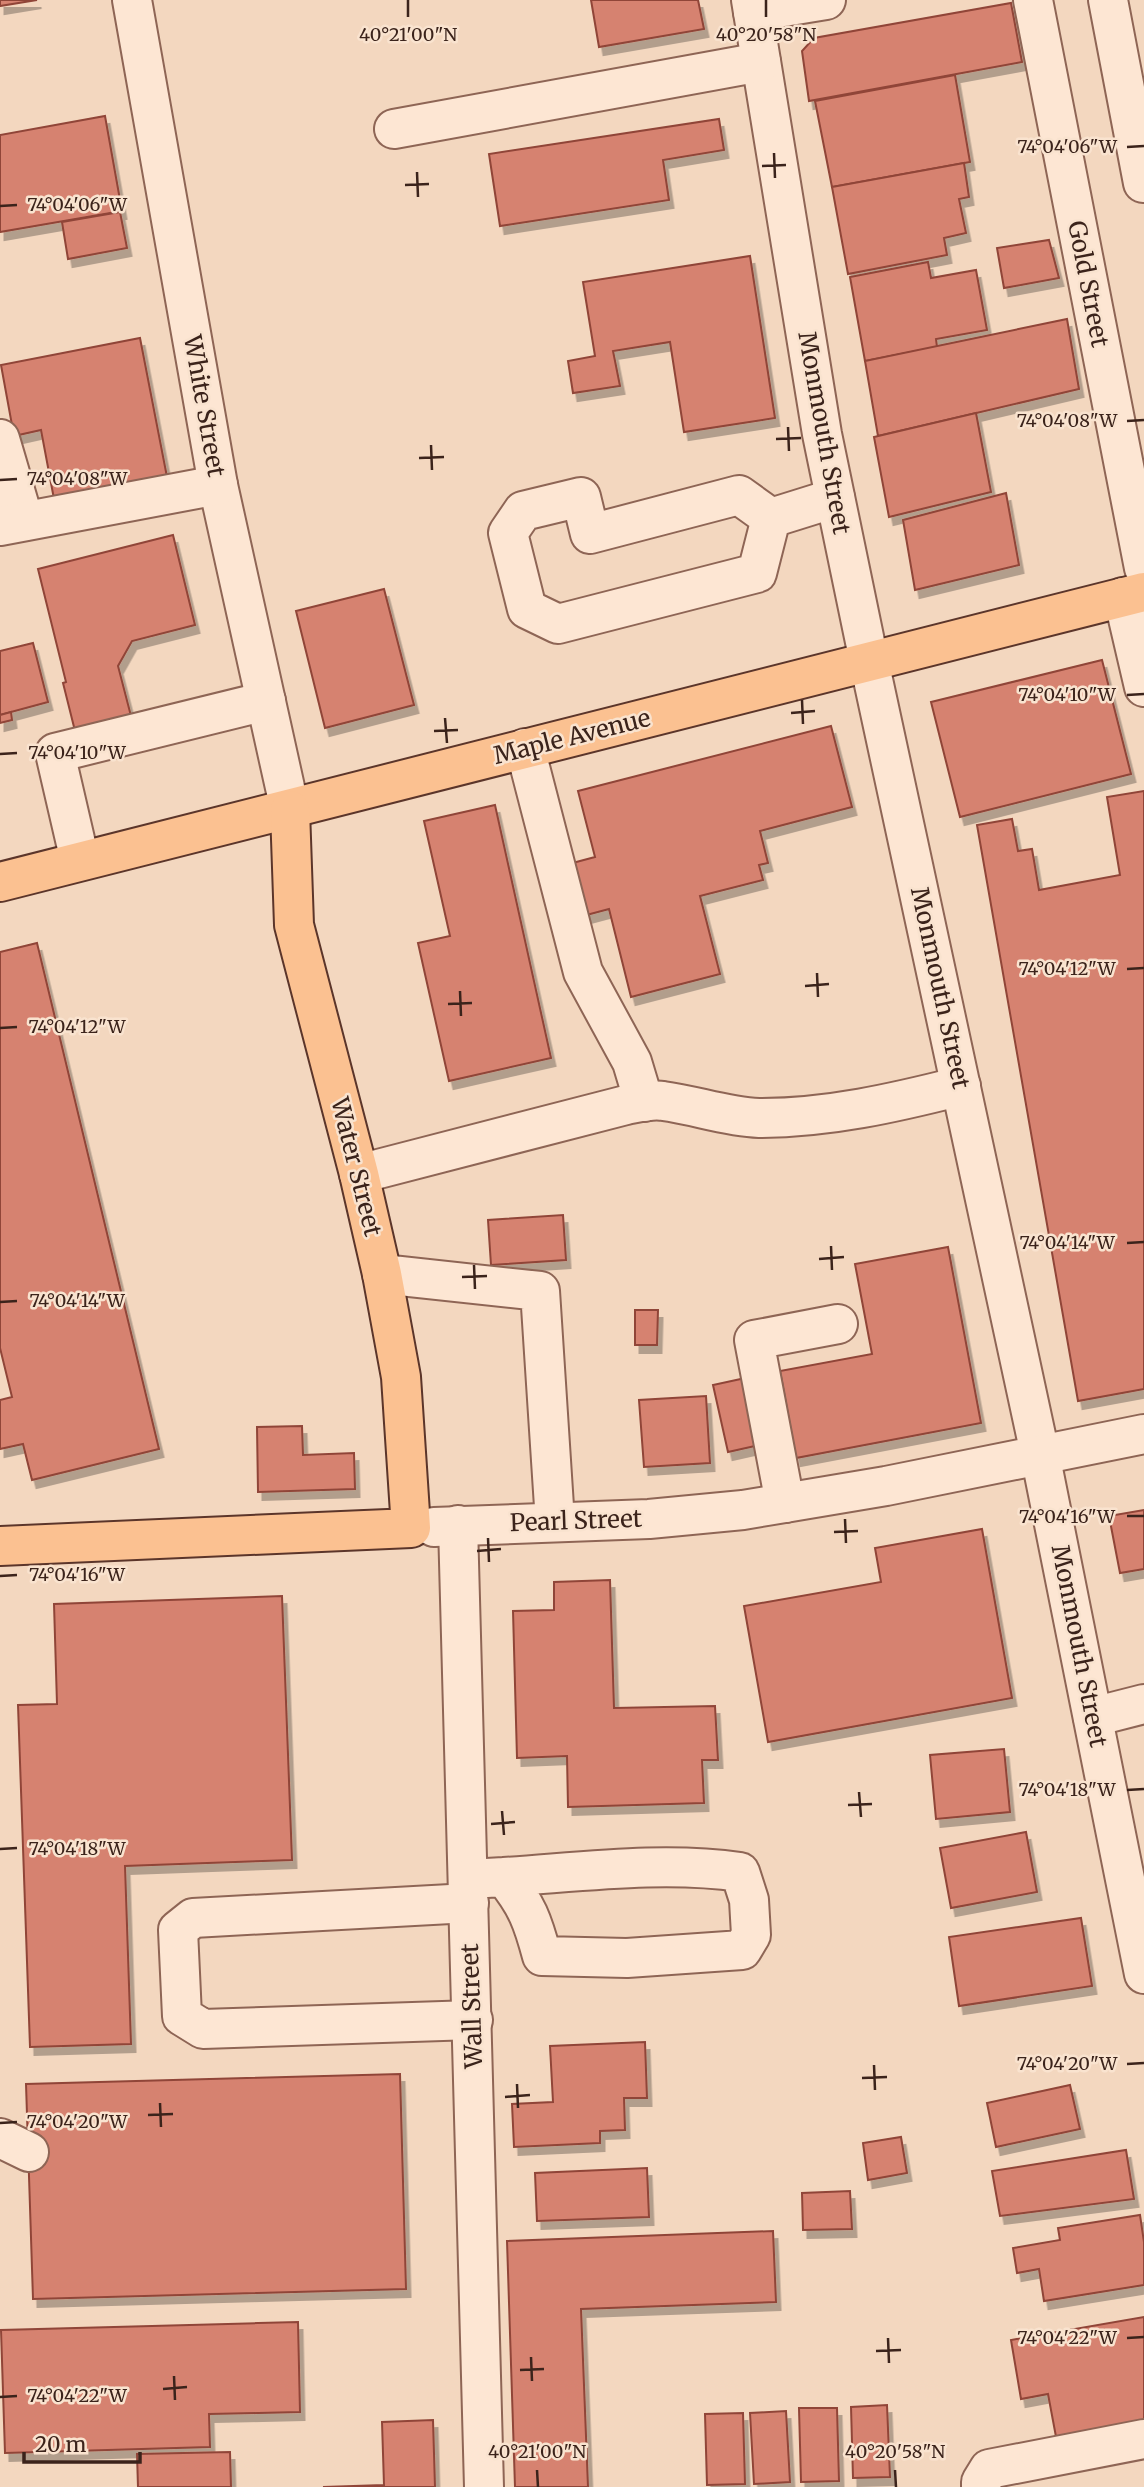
<svg xmlns="http://www.w3.org/2000/svg" width="1144" height="2487" font-family="Merriweather,serif">
	<style>
		.building { fill: #d68270; stroke: #904538; stroke-width: 2; filter: url(#shadow) }
		.lines { fill: none; stroke-linecap: round; stroke-linejoin: round }
		.minor-casing { stroke: #8e6555; stroke-width: 42 }
		.major-casing { stroke: #5b352a; stroke-width: 42 }
		.minor { stroke: #fde6d3; stroke-width: 38 }
		.major { stroke: #fbc191; stroke-width: 38 }
		.ticks { fill: none; stroke: #3b231b; stroke-width: 2.5 }
		.labels { text-anchor: middle; stroke-width: 5; stroke-linejoin: round; paint-order: stroke }
		.street-label { font-size: 24px; fill: #3b231b; stroke: #f9e3cf }
		.ticks-label { font-size: 18px; text-anchor: middle; fill: #3b231b; stroke: #f9e3cf; stroke-width: 5; stroke-linejoin: round; paint-order: stroke }
	</style>
	<defs>
		<filter id="shadow"><feDropShadow dx="4.5" dy="8" stdDeviation="0" flood-color="#0004"/></filter>
	</defs>
	<rect width="100%" height="100%" fill="#f3d7bf"/>
	<g class="building">
		<polygon points="0,0 37,0 0,6"/>
		<polygon points="591,0 698,0 704,29 599,47"/>
		<polygon points="1011,3 1022,62 809,101 802,51 814,38"/>
		<polygon points="955,75 970,162 832,187 815,101"/>
		<polygon points="105,116 122,211 0,232 0,135"/>
		<polygon points="719,119 724,150 663,160 669,200 500,226 489,154"/>
		<polygon points="964,163 969,197 959,199 966,233 944,238 947,255 848,274 832,187"/>
		<polygon points="120,212 127,248 68,259 62,222"/>
		<polygon points="1049,240 1059,278 1004,288 997,248"/>
		<polygon points="750,256 775,418 684,432 670,342 613,351 620,386 573,393 568,361 595,356 583,282"/>
		<polygon points="928,262 931,278 976,270 987,330 936,339 937,347 865,361 850,277"/>
		<polygon points="1067,319 1079,389 878,436 865,361"/>
		<polygon points="140,338 167,477 54,499 41,430 14,436 1,365"/>
		<polygon points="976,413 991,492 889,517 874,437"/>
		<polygon points="1006,493 1019,565 915,590 903,520"/>
		<polygon points="173,535 195,625 132,641 118,666 131,716 75,731 63,683 66,682 38,569"/>
		<polygon points="384,589 414,705 325,728 296,611"/>
		<polygon points="33,643 48,702 0,715 0,651"/>
		<polygon points="1102,660 1131,774 960,817 931,702"/>
		<polygon points="11,712 12,720 0,723 0,715"/>
		<polygon points="831,726 852,807 760,831 768,863 759,865 763,880 700,896 720,974 631,997 609,909 579,917 565,865 595,857 578,791"/>
		<polygon points="1144,791 1144,1389 1078,1401 977,825 1012,819 1018,851 1032,849 1039,890 1120,875 1107,797"/>
		<polygon points="495,805 551,1058 449,1081 418,943 450,936 424,821"/>
		<polygon points="37,943 159,1449 32,1480 23,1444 0,1449 0,1400 12,1397 0,1348 0,952"/>
		<polygon points="563,1215 566,1260 491,1265 488,1220"/>
		<polygon points="948,1247 981,1423 796,1458 780,1371 872,1354 855,1264"/>
		<polygon points="635,1310 658,1310 657,1345 635,1345"/>
		<polygon points="750,1377 764,1444 728,1452 713,1385"/>
		<polygon points="706,1396 710,1463 644,1467 639,1400"/>
		<polygon points="302,1426 303,1455 354,1453 355,1489 258,1492 257,1427"/>
		<polygon points="1144,1510 1144,1569 1120,1573 1109,1516"/>
		<polygon points="982,1529 1012,1698 768,1742 744,1606 881,1582 875,1548"/>
		<polygon points="610,1580 614,1708 715,1706 718,1760 702,1760 704,1803 568,1807 567,1756 517,1758 513,1611 554,1610 554,1582"/>
		<polygon points="282,1596 292,1860 125,1866 131,2044 30,2047 18,1705 57,1704 54,1604"/>
		<polygon points="1004,1749 1010,1812 936,1819 930,1755"/>
		<polygon points="1026,1832 1037,1892 951,1908 940,1848"/>
		<polygon points="1081,1918 1092,1986 959,2006 949,1937"/>
		<polygon points="645,2042 647,2098 624,2098 625,2130 600,2131 600,2143 514,2147 512,2104 553,2102 550,2046"/>
		<polygon points="400,2074 406,2289 33,2299 26,2084"/>
		<polygon points="1070,2085 1080,2129 996,2147 987,2103"/>
		<polygon points="901,2137 907,2173 868,2180 863,2143"/>
		<polygon points="1126,2150 1134,2199 1000,2216 992,2171"/>
		<polygon points="647,2168 649,2217 537,2221 535,2173"/>
		<polygon points="850,2191 852,2229 803,2230 802,2193"/>
		<polygon points="1140,2215 1144,2242 1144,2285 1044,2301 1039,2269 1017,2273 1013,2248 1060,2240 1058,2228"/>
		<polygon points="773,2231 776,2302 581,2309 588,2487 515,2487 507,2241"/>
		<polygon points="1144,2317 1144,2427 1057,2442 1048,2394 1021,2399 1011,2340"/>
		<polygon points="298,2322 300,2412 209,2414 210,2447 5,2453 1,2330"/>
		<polygon points="887,2405 890,2477 853,2478 851,2407"/>
		<polygon points="799,2408 837,2408 839,2481 801,2482"/>
		<polygon points="786,2411 790,2482 754,2484 750,2413"/>
		<polygon points="743,2413 745,2484 707,2485 705,2414"/>
		<polygon points="433,2420 435,2487 323,2487 384,2485 382,2422"/>
		<polygon points="230,2452 231,2487 138,2487 137,2454"/>
	</g>
	<g class="lines">
		<defs>
			<g id="minor">
				<polyline points="132,0 218,485 290,810"/>
				<polyline points="751,0 822,434 869,661 1040,1454 1144,1974"/>
				<polyline points="1033,0 1144,568"/>
				<polyline points="1108,0 1143,183"/>
				<polyline points="753,12 826,0"/>
				<polyline points="394,129 761,62"/>
				<polyline points="0,439 24,521"/>
				<polyline points="771,518 739,495 590,534 581,497 523,511 508,533 527,609 558,624 757,573 771,518 835,498"/>
				<polyline points="0,526 218,485"/>
				<polyline points="1123,597 1144,687"/>
				<polyline points="525,748 583,972 632,1062 644,1102"/>
				<polyline points="80,861 55,753 266,701"/>
				<path d="M359,1174L626,1105C637,1103 652,1099 663,1101C695,1105 726,1117 759,1118C828,1118 894,1103 961,1086"/>
				<polyline points="382,1274 540,1291 555,1522"/>
				<polyline points="785,1503 754,1340 838,1324"/>
				<polyline points="458,1525 484,2487"/>
				<polyline points="434,1527 649,1519 743,1510 886,1486 1144,1434"/>
				<polyline points="1093,1717 1144,1704"/>
				<path d="M469,1879L504,1877C527,1905 533,1922 542,1956L627,1958L742,1950L751,1935L749,1900L740,1872C663,1861 581,1872 504,1877"/>
				<polyline points="469,1903 193,1918 178,1930 182,2016 203,2029 473,2020"/>
				<polyline points="0,2138 29,2152"/>
				<polyline points="981,2487 981,2482 989,2469 1144,2439"/>
			</g>
			<g id="major">
				<polyline points="0,882 1144,592"/>
				<polyline points="0,1546 411,1528 401,1377 382,1274 359,1174 294,925 290,810"/>
			</g>
		</defs>
		<use href="#minor" class="minor-casing"/>
		<use href="#major" class="major-casing"/>
		<use href="#minor" class="minor"/>
		<use href="#major" class="major"/>
	</g>
	<path class="ticks" d="M408,0V17M766,0V17M1127,147L1144,146M774,153L775,178M762,166L786,165M417,172L418,197M405,185L429,184M0,206L17,205M1127,421L1144,420M788,427L789,451M776,439L801,438M431,445L432,470M419,458L444,457M0,480L17,479M1127,695L1144,694M802,700L803,724M791,713L815,711M445,718L447,743M434,731L458,730M0,754L17,753M1127,969L1144,968M817,973L818,997M805,986L829,984M460,991L461,1016M448,1004L472,1003M0,1028L17,1027M1127,1243L1144,1242M831,1246L832,1270M819,1259L844,1257M474,1265L475,1289M462,1277L487,1276M0,1302L17,1301M1127,1516H1144M845,1519L846,1543M834,1532L858,1531M488,1538L489,1562M477,1551L501,1549M0,1576L17,1575M1127,1790L1144,1789M859,1792L861,1817M848,1805L872,1804M502,1811L504,1835M491,1824L515,1822M0,1849L17,1848M1127,2064L1144,2063M874,2065L875,2090M862,2078L887,2077M517,2084L518,2108M505,2097L530,2095M160,2103L161,2127M148,2115L173,2114M0,2123L17,2122M888,2338L889,2363M1127,2338L1144,2337M876,2351L901,2350M531,2357L532,2381M520,2370L544,2369M174,2376L175,2400M163,2389L187,2387M0,2397L17,2396M537,2470L538,2487M895,2470L896,2487"/>
	<g class="labels">
		<g class="street-label">
			<text transform="translate(1088 284) rotate(79)" y="8">Gold Street</text>
			<text transform="translate(204 406) rotate(80)" y="8">White Street</text>
			<text transform="translate(824 433) rotate(80)" y="8">Monmouth Street</text>
			<text transform="translate(572 737) rotate(-14)" y="8">Maple Avenue</text>
			<text transform="translate(940 988) rotate(78)" y="8">Monmouth Street</text>
			<text transform="translate(356 1167) rotate(76)" y="8">Water Street</text>
			<text transform="translate(576 1521) rotate(-2)" y="8">Pearl Street</text>
			<text transform="translate(1079 1646) rotate(79)" y="8">Monmouth Street</text>
			<text transform="translate(472 2006) rotate(-92)" y="8">Wall Street</text>
		</g>
	</g>
	<g class="ticks-label">
		<text x="408" y="41">40°21'00"N</text>
		<text x="766" y="41">40°20'58"N</text>
		<text x="1067" y="153">74°04'06"W</text>
		<text x="77" y="211">74°04'06"W</text>
		<text x="1067" y="427">74°04'08"W</text>
		<text x="77" y="485">74°04'08"W</text>
		<text x="1067" y="701">74°04'10"W</text>
		<text x="77" y="759">74°04'10"W</text>
		<text x="1067" y="975">74°04'12"W</text>
		<text x="77" y="1033">74°04'12"W</text>
		<text x="1067" y="1249">74°04'14"W</text>
		<text x="77" y="1307">74°04'14"W</text>
		<text x="1067" y="1523">74°04'16"W</text>
		<text x="77" y="1581">74°04'16"W</text>
		<text x="1067" y="1796">74°04'18"W</text>
		<text x="77" y="1855">74°04'18"W</text>
		<text x="1067" y="2070">74°04'20"W</text>
		<text x="77" y="2128">74°04'20"W</text>
		<text x="1067" y="2344">74°04'22"W</text>
		<text x="77" y="2402">74°04'22"W</text>
		<text x="537" y="2458">40°21'00"N</text>
		<text x="895" y="2458">40°20'58"N</text>
	</g>
	<path d="M24 2452v10h116v-10" fill="none" stroke="#3b231b" stroke-width="3.5"/>
	<text x="35" y="2452" font-size="21" fill="#3b231b" stroke="#f9e3cf" stroke-width="5" paint-order="stroke">20 m</text>
</svg>
